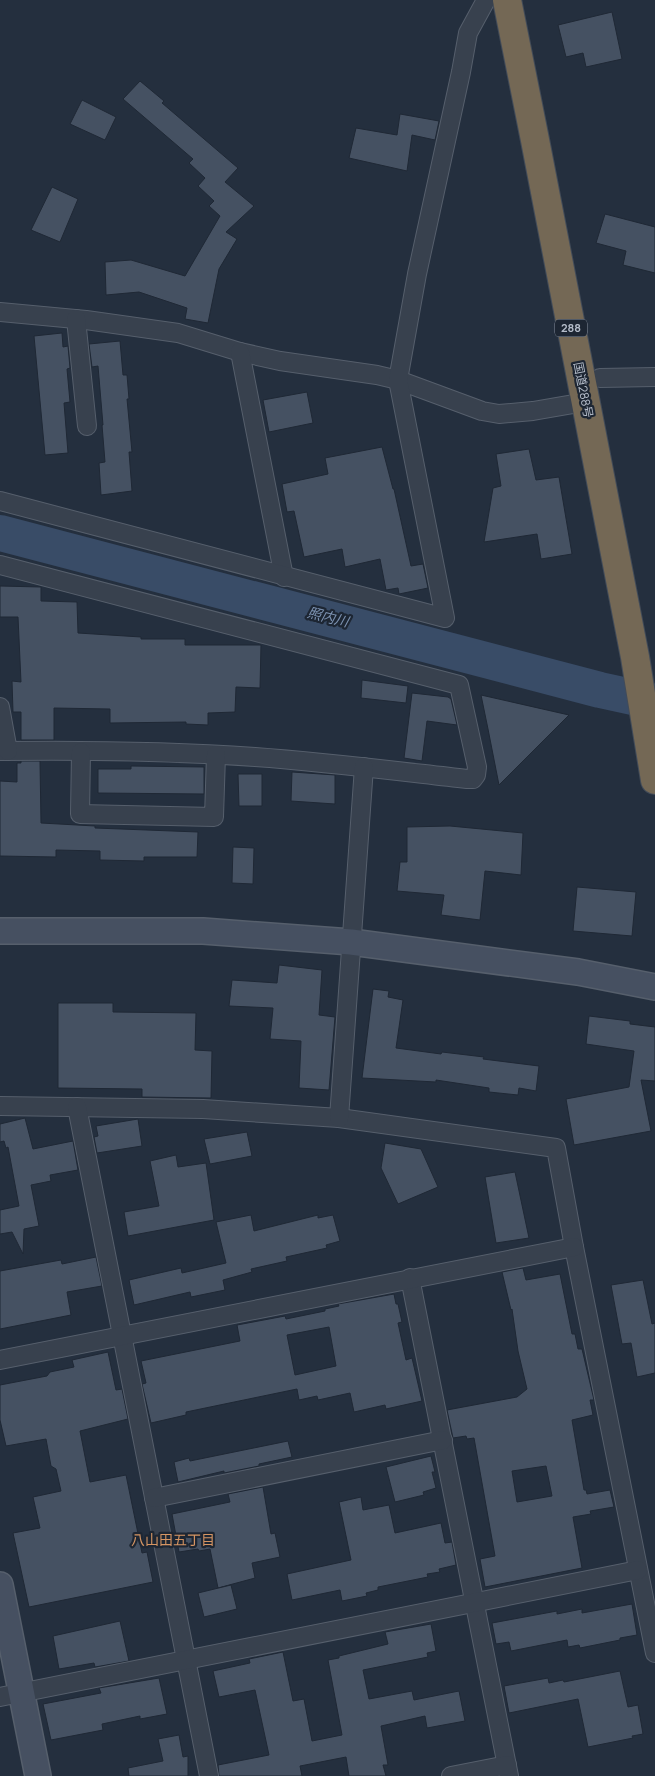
<svg xmlns="http://www.w3.org/2000/svg" width="655" height="1776" font-family="Manrope,'Noto Sans JP',sans-serif">
	<style>
		.lines { fill: none; stroke-linecap: round; stroke-linejoin: round }
		.river { stroke: #394c67; stroke-width: 36 }
		.building { fill: #455162; stroke: #1f2835; fill-rule: evenodd }
		.street-casing { stroke: #565f6c; stroke-width: 20 }
		.secondary-casing { stroke: #565f6c; stroke-width: 28 }
		.highway-casing { stroke: #434c59; stroke-width: 30 }
		.street { stroke: #38414e; stroke-width: 18 }
		.secondary { stroke: #465061; stroke-width: 25 }
		.highway { stroke: #746855; stroke-width: 28 }
		.labels { text-anchor: middle; stroke-width: 4.5; stroke-linejoin: round; paint-order: stroke }
		.shield { fill: #1d2633; stroke: #878f9c; stroke-width: 1 }
		.shield-label { font-size: 11px; font-weight: bold; fill: #b4bcc9 }
		.street-label { font-size: 12px; fill: #b4bcc9; stroke: #1d2633 }
		.water-label { font-size: 14px; font-style: italic; fill: #7c92b1; stroke: #1d2633 }
		.neighbourhood-label { font-size: 14px; fill: #d59563; stroke: #1d2633 }
	</style>
	<rect width="100%" height="100%" fill="#242f3e"/>
	<g class="lines">
		<polyline class="river" points="0,533 600,690 655,702"/>
	</g>
	<g class="building">
		<polygon points="612,12 622,59 586,67 583,53 566,57 558,25"/>
		<polygon points="140,81 164,101 162,103 238,168 225,182 254,206 226,232 237,239 219,269 208,323 185,319 187,308 139,292 106,295 105,262 131,260 185,276 220,216 209,206 214,201 198,186 205,178 189,163 193,159 123,99"/>
		<polygon points="82,100 116,117 105,140 70,124"/>
		<polygon points="400,114 439,121 435,140 412,135 407,171 349,158 356,128 397,135"/>
		<polygon points="52,187 78,199 60,242 31,230"/>
		<polygon points="605,214 655,227 655,273 623,265 626,251 596,243"/>
		<polygon points="62,333 63,347 68,346 70,368 67,369 70,402 64,403 68,453 45,455 34,336"/>
		<polygon points="120,341 123,375 127,375 129,399 127,399 132,452 129,452 132,491 101,495 99,463 105,462 102,425 103,425 98,366 92,367 89,344"/>
		<polygon points="307,392 313,423 269,432 263,400"/>
		<polygon points="382,447 393,489 394,489 411,566 423,564 428,588 399,594 398,588 386,590 380,559 345,567 342,549 304,557 294,511 287,512 282,484 328,474 325,458"/>
		<polygon points="529,449 536,480 559,477 572,554 541,559 537,534 484,542 493,488 501,486 496,454"/>
		<polygon points="0,586 41,587 41,601 77,602 78,633 141,637 141,639 185,639 185,645 261,645 260,688 236,687 235,712 208,713 208,725 186,724 186,722 110,723 110,709 54,708 54,740 21,740 21,712 13,712 12,681 21,682 18,617 0,617"/>
		<polygon points="362,680 408,686 406,703 361,698"/>
		<polygon points="412,693 448,697 451,699 457,725 427,721 422,761 404,758"/>
		<polygon points="481,695 569,715 499,785 488,729"/>
		<polygon points="21,761 40,761 41,823 95,826 95,828 198,832 197,857 144,857 144,861 100,860 100,851 56,850 56,857 0,856 0,781 17,782 17,763 21,763"/>
		<polygon points="131,766 204,767 204,794 98,793 98,769 131,769"/>
		<polygon points="292,772 335,775 335,804 291,801"/>
		<polygon points="238,774 262,774 262,806 239,806"/>
		<polygon points="450,826 523,833 521,875 485,871 480,920 441,915 444,895 397,891 400,862 407,862 407,827"/>
		<polygon points="233,847 254,848 253,884 232,883"/>
		<polygon points="577,887 636,892 632,936 573,931"/>
		<polygon points="279,965 322,970 319,1015 335,1017 329,1090 299,1088 301,1041 270,1039 273,1008 229,1006 232,980 277,983"/>
		<polygon points="373,989 389,991 388,997 403,1000 396,1048 441,1054 442,1052 484,1057 483,1059 539,1066 536,1091 519,1088 518,1095 489,1092 489,1088 436,1080 436,1082 362,1078"/>
		<polygon points="58,1003 113,1003 113,1012 196,1013 195,1050 212,1051 211,1098 142,1097 142,1089 58,1088"/>
		<polygon points="589,1016 630,1021 630,1024 655,1027 655,1081 641,1080 651,1131 574,1145 566,1099 629,1087 634,1051 586,1044"/>
		<polygon points="25,1118 33,1149 73,1141 78,1170 50,1175 51,1181 31,1185 39,1226 24,1229 23,1254 12,1232 0,1234 0,1210 19,1206 8,1147 6,1148 4,1141 0,1142 0,1124"/>
		<polygon points="138,1119 142,1146 97,1153 94,1137 98,1136 96,1126"/>
		<polygon points="247,1132 252,1156 210,1164 204,1139"/>
		<polygon points="385,1143 421,1149 438,1187 398,1204 381,1168"/>
		<polygon points="176,1155 178,1167 206,1163 214,1220 128,1236 124,1212 159,1206 150,1161"/>
		<polygon points="515,1172 529,1238 496,1243 485,1177"/>
		<polygon points="251,1215 254,1231 318,1215 318,1218 333,1215 340,1241 326,1245 327,1248 286,1257 287,1261 251,1269 252,1272 223,1280 225,1290 191,1297 190,1292 134,1305 129,1280 181,1268 182,1273 226,1263 216,1222"/>
		<polygon points="96,1257 102,1286 67,1292 71,1315 0,1329 0,1271 61,1260 62,1264"/>
		<path d="M523,1268L526,1280L560,1274L572,1334H575L578,1349H582L594,1400H590L593,1415L572,1420L584,1490H586L587,1494L610,1490L614,1507L590,1511L591,1514L573,1517L582,1568L485,1587L480,1559L495,1556L474,1438L467,1439L466,1436L453,1438L447,1410L517,1397L527,1389L518,1351L512,1309L511,1310L502,1272ZM546,1466L552,1496L517,1502L512,1471Z"/>
		<polygon points="643,1280 652,1324 655,1323 655,1373 637,1377 631,1343 622,1344 611,1285"/>
		<path d="M394,1294L396,1304H398L402,1322L398,1323L406,1360L412,1358L422,1401L386,1409L385,1405L354,1412L350,1393L318,1400L317,1396L299,1400L297,1389L186,1412V1415L151,1423L142,1384L146,1383L141,1361L240,1341L237,1325L285,1316L286,1319L325,1311V1309L339,1306L338,1304ZM329,1327L336,1366L295,1375L287,1335Z"/>
		<polygon points="108,1352 116,1390 122,1389 128,1419 80,1431 90,1482 126,1475 142,1553 147,1552 153,1582 29,1607 13,1533 40,1528 33,1497 61,1491 56,1469 51,1466 46,1439 6,1446 0,1420 0,1385 47,1376 50,1372 74,1367 72,1360"/>
		<polygon points="288,1441 292,1457 259,1464 259,1466 224,1473 224,1471 178,1482 174,1462 189,1458 190,1461"/>
		<polygon points="431,1456 435,1472 432,1472 436,1488 423,1492 424,1495 395,1502 386,1467"/>
		<polygon points="263,1487 271,1534 275,1533 280,1557 252,1563 255,1578 218,1588 210,1549 199,1551 198,1549 179,1552 172,1514 230,1502 228,1494"/>
		<polygon points="361,1497 363,1510 389,1505 395,1533 441,1523 445,1543 452,1542 456,1565 439,1569 440,1572 427,1574 428,1577 378,1587 378,1590 366,1593 367,1596 342,1601 340,1590 292,1600 287,1574 351,1560 339,1502"/>
		<polygon points="231,1585 237,1609 204,1617 198,1593"/>
		<polygon points="632,1604 637,1635 620,1638 620,1640 580,1648 579,1645 568,1647 567,1640 511,1651 509,1642 496,1644 492,1623 557,1611 557,1614 582,1609 582,1613"/>
		<polygon points="120,1621 129,1661 95,1667 94,1663 59,1669 53,1636"/>
		<polygon points="431,1624 436,1651 427,1653 428,1657 363,1670 369,1699 412,1691 414,1700 459,1691 465,1721 427,1728 425,1716 381,1726 388,1765 383,1765 386,1776 349,1776 346,1757 300,1766 302,1776 219,1776 218,1765 269,1755 255,1690 219,1697 213,1671 250,1663 249,1659 283,1652 293,1701 304,1699 312,1741 342,1735 328,1660 339,1658 339,1656 388,1644 385,1632"/>
		<polygon points="620,1671 628,1707 638,1705 643,1734 632,1736 633,1738 588,1747 578,1699 509,1713 504,1686 548,1678 549,1683 563,1680 564,1682"/>
		<polygon points="159,1678 167,1714 140,1719 140,1716 102,1724 103,1730 51,1740 43,1704 101,1693 99,1688"/>
		<polygon points="179,1735 183,1757 188,1756 188,1776 129,1776 128,1768 163,1761 158,1739"/>
	</g>
	<g class="lines">
		<defs>
			<g id="street">
				<polyline points="0,312 86,320 178,333 240,352 280,361 377,375 398,380 482,411 499,414 533,411 585,402"/>
				<polyline points="76,319 87,426"/>
				<polyline points="240,352 284,577"/>
				<polyline points="600,378 655,377"/>
				<polyline points="0,501 445,618 398,380 417,274 461,72 468,33 486,0"/>
				<path d="M0,565L459,685L477,767L476,775L473,779H467C396,771 326,762 255,757C170,751 85,750 0,751"/>
				<polyline points="0,707 8,751"/>
				<polyline points="81,752 80,814 214,817 216,755"/>
				<polyline points="0,1106 203,1109 339,1118 556,1148 574,1247 655,1653"/>
				<polyline points="77,1107 209,1776"/>
				<polyline points="339,1118 364,767"/>
				<polyline points="410,1278 509,1776"/>
				<polyline points="0,1360 574,1247"/>
				<polyline points="154,1498 443,1440"/>
				<polyline points="0,1697 638,1570"/>
				<polyline points="451,1776 507,1765"/>
			</g>
			<g id="secondary">
				<polyline points="0,931 203,931 351,942 578,972 655,987"/>
				<polyline points="0,1585 38,1776"/>
			</g>
			<polyline id="highway" points="507,0 535,140 635,657 655,780"/>
		</defs>
		<use href="#street" class="street-casing"/>
		<use href="#secondary" class="secondary-casing"/>
		<use href="#highway" class="highway-casing"/>
		<use href="#street" class="street"/>
		<use href="#secondary" class="secondary"/>
		<use href="#highway" class="highway"/>
	</g>
	<g class="labels">
		<rect class="shield" x="555" y="319.5" width="32" height="17" rx="4"/>
		<g class="shield-label">
			<text x="571" y="332">288</text>
		</g>
		<g class="street-label">
			<text transform="translate(583 390) rotate(79)" y="4">国道288号</text>
		</g>
		<g class="water-label">
			<text transform="translate(328 617) rotate(14)" y="5">照内川</text>
		</g>
		<g class="neighbourhood-label">
			<text x="173" y="1545">八山田五丁目</text>
		</g>
	</g>
</svg>
